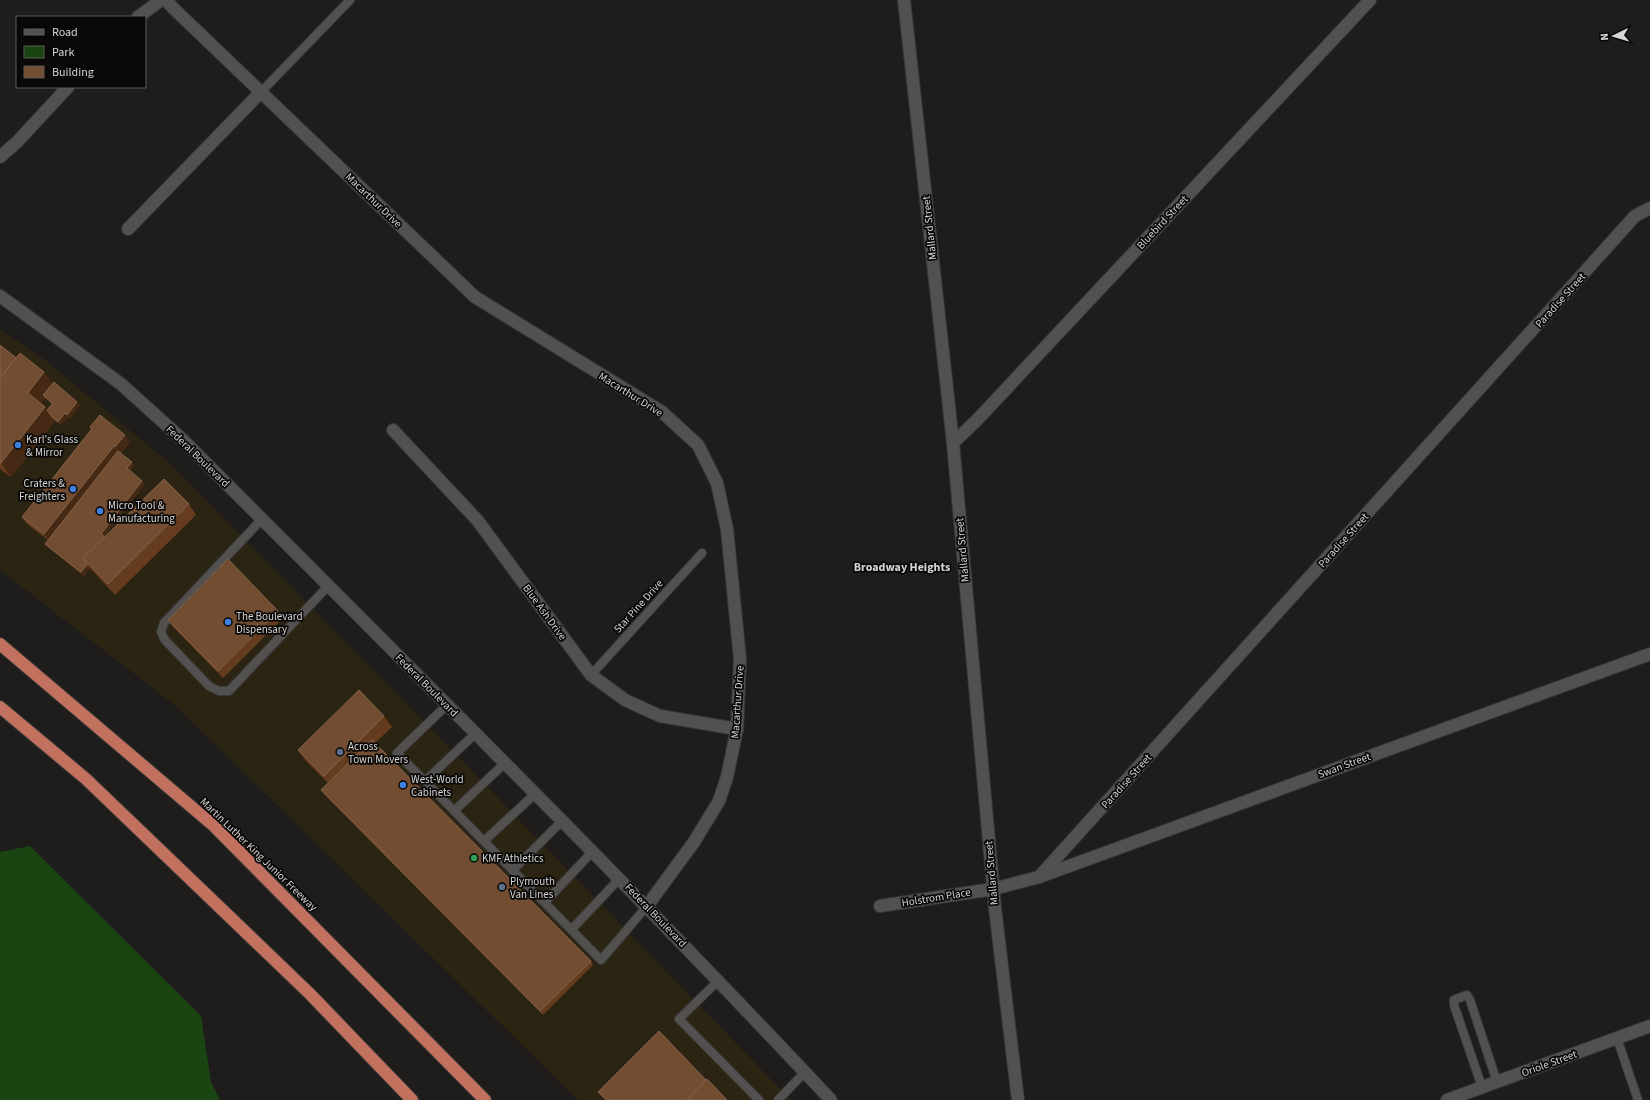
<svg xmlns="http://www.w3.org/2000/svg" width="1650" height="1100" font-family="'Source Sans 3',sans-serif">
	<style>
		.industrial { fill: #2b2413 }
		.green { fill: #1a4513 }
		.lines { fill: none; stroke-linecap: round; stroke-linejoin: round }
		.lane-casing { stroke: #3a3938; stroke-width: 10 }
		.street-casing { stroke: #3a3938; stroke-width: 14 }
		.secondary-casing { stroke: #3a3938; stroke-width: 14 }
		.highway-casing { stroke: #3a3938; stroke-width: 14 }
		.lane { stroke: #53514f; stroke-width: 8 }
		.street { stroke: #53514f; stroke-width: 12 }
		.secondary { stroke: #53514f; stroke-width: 12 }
		.highway { stroke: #c3715f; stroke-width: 12 }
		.wall { fill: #663c1e; fill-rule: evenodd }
		.shaded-wall { fill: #452915 }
		.building { fill: #724d31; stroke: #82624b }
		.shop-dot { fill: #3f7fe0; stroke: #090807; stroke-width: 1.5 }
		.service-dot { fill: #5c6f8a; stroke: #090807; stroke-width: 1.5 }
		.leisure-dot { fill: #2e9e5b; stroke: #090807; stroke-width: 1.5 }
		.labels { text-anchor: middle; stroke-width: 3.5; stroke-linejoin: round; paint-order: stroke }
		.street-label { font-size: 11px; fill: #d6d5d4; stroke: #090807 }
		.poi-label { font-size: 11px; fill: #d6d5d4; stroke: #090807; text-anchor: start }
		.neighbourhood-label { font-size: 12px; font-weight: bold; fill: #d6d5d4; stroke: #090807 }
	</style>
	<rect width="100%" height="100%" fill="#1f1d1c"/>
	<polygon class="industrial" points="0,329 46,361 167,461 407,704 791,1100 578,1100 176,706 0,570"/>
	<polygon class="green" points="30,846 201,1016 211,1082 220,1100 0,1100 0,852"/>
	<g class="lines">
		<defs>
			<g id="lane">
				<polyline points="261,92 350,0"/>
				<polyline points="262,519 164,623 161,632 165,640 209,686 219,691 229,691 329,585"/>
				<polyline points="591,675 702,553"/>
				<polyline points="447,705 397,753 601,960 647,906"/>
				<polyline points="425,781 476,733"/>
				<polyline points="454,811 506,762"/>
				<polyline points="484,841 536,793"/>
				<polyline points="513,870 563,820"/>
				<polyline points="545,902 593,851"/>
				<polyline points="572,929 620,878"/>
				<polyline points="719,980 679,1019 759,1100"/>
				<polyline points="1617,1038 1638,1100"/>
				<polyline points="1482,1087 1454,1005 1454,1000 1467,995 1470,1000 1497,1082"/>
				<polyline points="778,1100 805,1072"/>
			</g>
			<g id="street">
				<polyline points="166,0 173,8 475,297 662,412 698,445 717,483 727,529 740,659 737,729 727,777 719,801 694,842 647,906"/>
				<polyline points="138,17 161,0"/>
				<polyline points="0,157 17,142 68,87"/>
				<polyline points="128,229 261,92"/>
				<polyline points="393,430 478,521 591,675 625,700 660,716 737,729"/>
				<polyline points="953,443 977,420 1370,0"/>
				<polyline points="1039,877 1635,216 1650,208"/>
				<polyline points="880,906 993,889 1039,877 1650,654"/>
				<polyline points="1447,1100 1650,1026"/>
			</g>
			<g id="secondary">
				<polyline points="904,0 953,443 995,908 1018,1100"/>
				<path d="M0,296L121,384L183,440C401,659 620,875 831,1100"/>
			</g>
			<g id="highway">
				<polyline points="0,644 214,826 485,1100"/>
				<polyline points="0,707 86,779 309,993 412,1100"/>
			</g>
		</defs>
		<use href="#lane" class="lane-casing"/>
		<use href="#street" class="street-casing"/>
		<use href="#secondary" class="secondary-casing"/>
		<use href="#highway" class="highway-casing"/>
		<use href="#lane" class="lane"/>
		<use href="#street" class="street"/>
		<use href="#secondary" class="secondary"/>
		<use href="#highway" class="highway"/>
	</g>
	<g class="wall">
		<path d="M0,345L80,405L70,418L68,417L61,425L55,420V421L11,477L0,469ZM45,398L52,404L47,410L45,407L41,403Z"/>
		<polygon points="90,427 130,442 121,453 134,465 130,471 142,481 145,484 104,536 105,537 189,504 196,515 115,595 90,568 84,576 48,547 45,544 48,540 27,524 22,517 91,429"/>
		<polygon points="278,611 283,618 223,678 173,627 168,620"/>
		<polygon points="384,716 392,727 375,743 591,961 593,965 543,1015 324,794 321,790 328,783 306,761 298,750"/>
		<polygon points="706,1080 727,1100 605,1100 598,1092"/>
	</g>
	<g class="shaded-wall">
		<polygon points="44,372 54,386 43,395 45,398 38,407 28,393"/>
		<polygon points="77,402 80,405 70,418 67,415"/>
		<polygon points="45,407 55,421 11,477 1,463"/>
		<polygon points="65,413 68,417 61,425 58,422"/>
		<polygon points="125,435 130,442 120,454 115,447"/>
		<polygon points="114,446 119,454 50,542 44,534"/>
		<polygon points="132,462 134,465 129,472 127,468"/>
		<polygon points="142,481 145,484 103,537 101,534"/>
		<polygon points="87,565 90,568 84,576 81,572"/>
	</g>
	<g class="building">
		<polygon points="0,345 16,358 0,378"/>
		<polygon points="20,353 44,372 28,393 45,407 1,463 0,463 0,378"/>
		<polygon points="54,382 77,402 67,415 65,413 58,422 52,417 47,410 53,403 43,395"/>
		<polygon points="100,415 125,435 115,447 114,446 44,534 22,517 92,429 90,427"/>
		<polygon points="118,451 132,462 127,468 142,481 101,534 105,537 83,558 87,565 81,572 45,544"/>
		<polygon points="164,479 189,504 108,584 83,558"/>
		<polygon points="228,559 278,611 218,671 168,620"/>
		<polygon points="359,690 384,716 324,776 298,750"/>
		<polygon points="372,740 591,961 540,1011 321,790"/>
		<polygon points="659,1031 706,1080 686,1100 607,1100 598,1092"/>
		<polygon points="707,1079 727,1100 686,1100"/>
	</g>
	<g class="shop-dot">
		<circle cx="18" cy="445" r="4"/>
		<circle cx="73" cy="489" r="4"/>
		<circle cx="100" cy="511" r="4"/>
		<circle cx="228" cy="622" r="4"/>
		<circle cx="403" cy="785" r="4"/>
	</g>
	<g class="service-dot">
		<circle cx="340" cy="752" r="4"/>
		<circle cx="502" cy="887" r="4"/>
	</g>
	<circle class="leisure-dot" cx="474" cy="858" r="4"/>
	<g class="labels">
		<g class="street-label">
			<text transform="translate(374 200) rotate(44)" y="4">Macarthur Drive</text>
			<text transform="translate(1162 222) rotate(-47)" y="4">Bluebird Street</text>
			<text transform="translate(929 228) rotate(-96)" y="4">Mallard Street</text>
			<text transform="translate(1560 300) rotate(-48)" y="4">Paradise Street</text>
			<text transform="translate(631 394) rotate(32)" y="4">Macarthur Drive</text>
			<text transform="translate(198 456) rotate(44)" y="4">Federal Boulevard</text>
			<text transform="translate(1343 540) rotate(-48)" y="4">Paradise Street</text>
			<text transform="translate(962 550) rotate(-95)" y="4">Mallard Street</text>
			<text transform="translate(638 606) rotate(-48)" y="4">Star Pine Drive</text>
			<text transform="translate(545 612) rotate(54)" y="4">Blue Ash Drive</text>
			<text transform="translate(427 685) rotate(45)" y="4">Federal Boulevard</text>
			<text transform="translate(737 702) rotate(-86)" y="4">Macarthur Drive</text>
			<text transform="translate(1344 765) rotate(-20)" y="4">Swan Street</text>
			<text transform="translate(1126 781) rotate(-48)" y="4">Paradise Street</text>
			<text transform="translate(259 854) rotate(44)" y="4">Martin Luther King Junior Freeway</text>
			<text transform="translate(991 873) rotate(-95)" y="4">Mallard Street</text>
			<text transform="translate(936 897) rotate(-9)" y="4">Holstrom Place</text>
			<text transform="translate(656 915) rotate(46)" y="4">Federal Boulevard</text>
			<text transform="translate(1549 1063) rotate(-20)" y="4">Oriole Street</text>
		</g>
		<g class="poi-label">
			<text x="26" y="443">Karl's Glass<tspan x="26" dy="13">&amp; Mirror</tspan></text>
			<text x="65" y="487" text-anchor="end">Craters &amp;<tspan x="65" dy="13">Freighters</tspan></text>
			<text x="108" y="509">Micro Tool &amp;<tspan x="108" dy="13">Manufacturing</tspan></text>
			<text x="236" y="620">The Boulevard<tspan x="236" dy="13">Dispensary</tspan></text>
			<text x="348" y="750">Across<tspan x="348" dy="13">Town Movers</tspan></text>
			<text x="411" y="783">West-World<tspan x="411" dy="13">Cabinets</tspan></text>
			<text x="482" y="862">KMF Athletics</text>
			<text x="510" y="885">Plymouth<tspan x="510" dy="13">Van Lines</tspan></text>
		</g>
		<g class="neighbourhood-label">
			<text x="902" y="571">Broadway Heights</text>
		</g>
	</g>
	<rect x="16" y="16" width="130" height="72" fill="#090807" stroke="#5b5a59"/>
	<rect x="24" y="29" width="20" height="6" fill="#53514f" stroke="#5b5a59"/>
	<text x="52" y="36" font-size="12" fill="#d6d5d4">Road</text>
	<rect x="24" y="46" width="20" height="12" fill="#1a4513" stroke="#5b5a59"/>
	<text x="52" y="56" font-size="12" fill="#d6d5d4">Park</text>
	<rect x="24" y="66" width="20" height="12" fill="#724d31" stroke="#5b5a59"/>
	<text x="52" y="76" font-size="12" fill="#d6d5d4">Building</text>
	<g transform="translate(1614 36) rotate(265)" stroke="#090807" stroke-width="3" paint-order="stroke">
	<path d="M0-3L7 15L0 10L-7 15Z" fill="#d6d5d4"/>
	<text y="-6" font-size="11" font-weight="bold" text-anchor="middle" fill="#d6d5d4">N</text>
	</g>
</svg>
